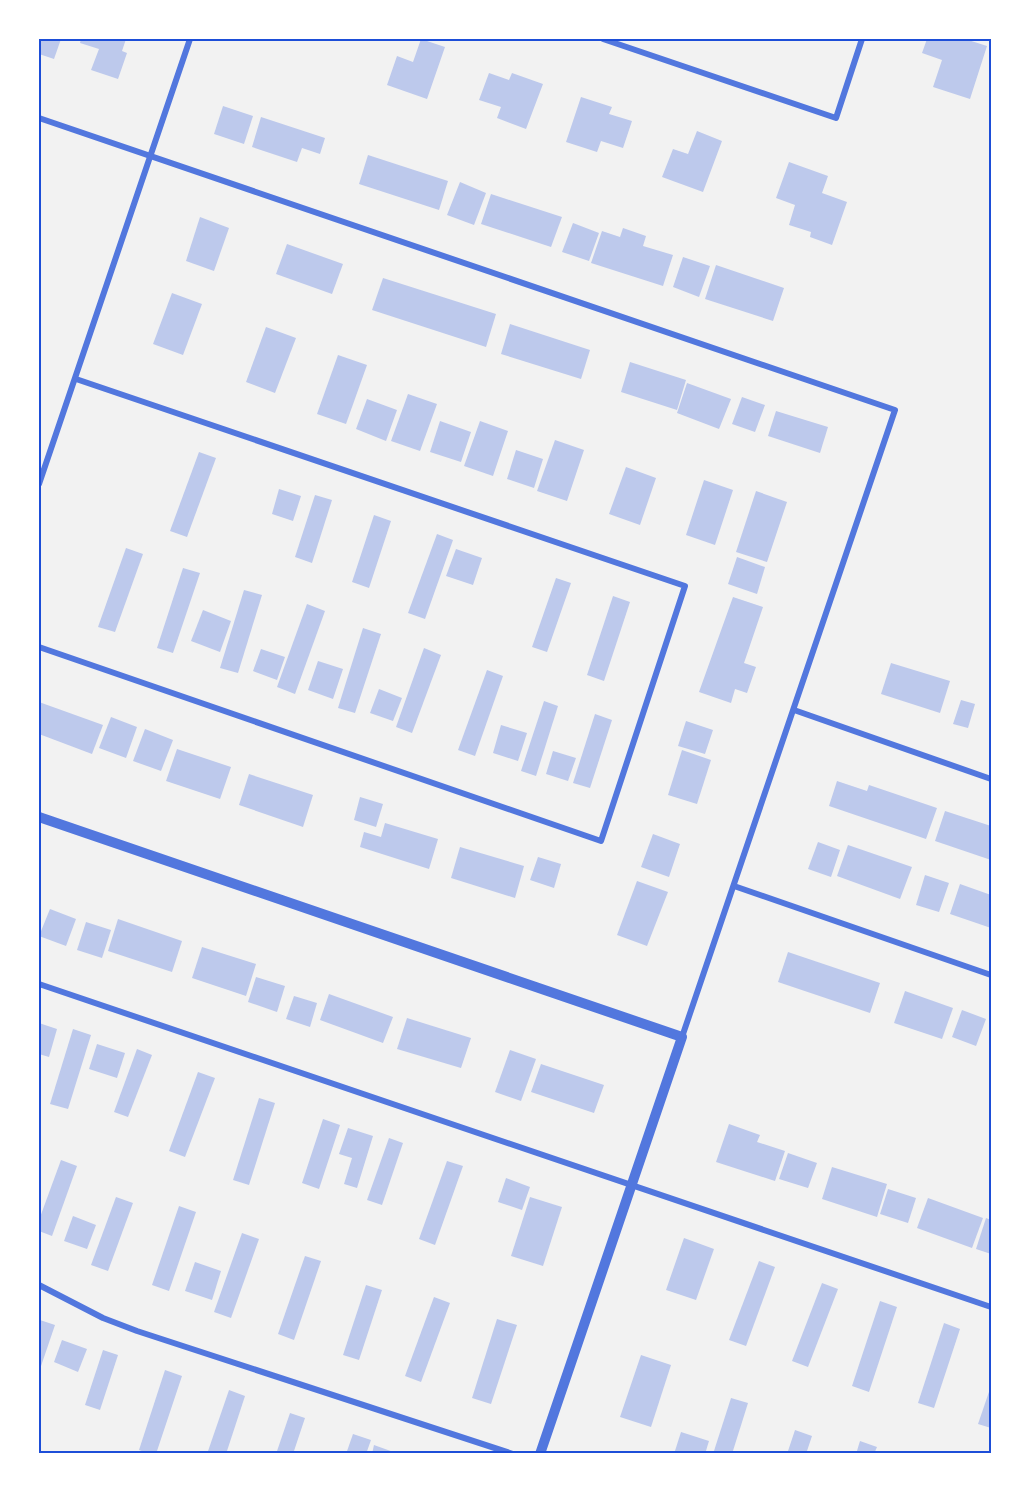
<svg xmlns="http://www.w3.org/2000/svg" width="1030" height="1493" font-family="'DM Sans',sans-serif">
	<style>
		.building { fill: #bdc9ec }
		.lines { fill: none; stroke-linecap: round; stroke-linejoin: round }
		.minor { stroke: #5277de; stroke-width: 6 }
		.tertiary { stroke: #5277de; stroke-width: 10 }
		.neatline { fill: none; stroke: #1d4ed8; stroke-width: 2 }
	</style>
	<rect width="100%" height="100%" fill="#f2f2f2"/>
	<g class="building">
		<polygon points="39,39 61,39 54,59 39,54"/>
		<polygon points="81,39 126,39 122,51 127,53 118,79 91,70 99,49 80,43"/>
		<polygon points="421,39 445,47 427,99 387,85 397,56 413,62"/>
		<polygon points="927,39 965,39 987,46 970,99 933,87 942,60 922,53"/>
		<polygon points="489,73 509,80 512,73 543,84 526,129 497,118 501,107 479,100"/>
		<polygon points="581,97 612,107 609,114 632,121 623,148 601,141 597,152 566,142"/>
		<polygon points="223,106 253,116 244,144 214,134"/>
		<polygon points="261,117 325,138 320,154 302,148 297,162 252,147"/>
		<polygon points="697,131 722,141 703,192 662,177 673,149 688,154"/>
		<polygon points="368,155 448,181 439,210 359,184"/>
		<polygon points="789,162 828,176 822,193 847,202 832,245 810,237 811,232 789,225 795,205 776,198"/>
		<polygon points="460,182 486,193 474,225 447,215"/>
		<polygon points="491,194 562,217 551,247 481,224"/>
		<polygon points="200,217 229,228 214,271 186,261"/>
		<polygon points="573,223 599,233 589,261 562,252"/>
		<polygon points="623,228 646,236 643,246 673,255 663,286 591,263 602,231 620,237"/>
		<polygon points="287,244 343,264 332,294 276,274"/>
		<polygon points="683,257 710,266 699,297 673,287"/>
		<polygon points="716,265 784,288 773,321 705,299"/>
		<polygon points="383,278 496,314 486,347 372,310"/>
		<polygon points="172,293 202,304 183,355 153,344"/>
		<polygon points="510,324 590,350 581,379 501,354"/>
		<polygon points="266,327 296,338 275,393 246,382"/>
		<polygon points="338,355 367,365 346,424 317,414"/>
		<polygon points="630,362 686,380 677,410 621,392"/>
		<polygon points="687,383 731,399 719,429 677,413"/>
		<polygon points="408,394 437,404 420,451 391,441"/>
		<polygon points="742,397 765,405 755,432 732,424"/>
		<polygon points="367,399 397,410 386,441 356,429"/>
		<polygon points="776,411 828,427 820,453 768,436"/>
		<polygon points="440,421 471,432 461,462 430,452"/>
		<polygon points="480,421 508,431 493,476 464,466"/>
		<polygon points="555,440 584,450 567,501 537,491"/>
		<polygon points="516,450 543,459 534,488 507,479"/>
		<polygon points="199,452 216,458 187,537 170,531"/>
		<polygon points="626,467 656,478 640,525 609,514"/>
		<polygon points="704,480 733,490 715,545 686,535"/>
		<polygon points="279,489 301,496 293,521 272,514"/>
		<polygon points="756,491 787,502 767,562 736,552"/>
		<polygon points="315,495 332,500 312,563 295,557"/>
		<polygon points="374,515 391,521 369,588 352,582"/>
		<polygon points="437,534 453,540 425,619 408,613"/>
		<polygon points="126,548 143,554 115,632 98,627"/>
		<polygon points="456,549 482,558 473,585 446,576"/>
		<polygon points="737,557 765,567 757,594 728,584"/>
		<polygon points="183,568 200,573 173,653 157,648"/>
		<polygon points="556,578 571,583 547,652 532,647"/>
		<polygon points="244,590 262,595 238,673 220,668"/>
		<polygon points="613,596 630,602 604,681 587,675"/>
		<polygon points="733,597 763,607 744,663 756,667 747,693 735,689 731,703 699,692"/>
		<polygon points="307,604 325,611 295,694 277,687"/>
		<polygon points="203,610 231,621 220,652 191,641"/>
		<polygon points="363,628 381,634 355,713 338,708"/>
		<polygon points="424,648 441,655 412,733 396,727"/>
		<polygon points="261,649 285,657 277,680 253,671"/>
		<polygon points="318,661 343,669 333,699 308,690"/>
		<polygon points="891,663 950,681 940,713 881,694"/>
		<polygon points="487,670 503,676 475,756 458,750"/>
		<polygon points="379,689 402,698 393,721 370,713"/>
		<polygon points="961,700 975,704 968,728 953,724"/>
		<polygon points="544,701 558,706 536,776 521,771"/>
		<polygon points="39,702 103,725 92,754 39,734"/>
		<polygon points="595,714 612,720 590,788 573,783"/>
		<polygon points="111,717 137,727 126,758 99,748"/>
		<polygon points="686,721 713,730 705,754 678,746"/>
		<polygon points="501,725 527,733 518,761 493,753"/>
		<polygon points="145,729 173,740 161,771 133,761"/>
		<polygon points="177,749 231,767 220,799 166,781"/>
		<polygon points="682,750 711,760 697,804 668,795"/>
		<polygon points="553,751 576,758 568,781 546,774"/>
		<polygon points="249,774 313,795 303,827 239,805"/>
		<polygon points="837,781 867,791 869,785 937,808 926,839 829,806"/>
		<polygon points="360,797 383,804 376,827 354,820"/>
		<polygon points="945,811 991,826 991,860 935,841"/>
		<polygon points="385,823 438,839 429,869 360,847 364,832 381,837"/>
		<polygon points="653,834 680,844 669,877 641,867"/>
		<polygon points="818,842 840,850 831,877 808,869"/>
		<polygon points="848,845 912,867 900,899 837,876"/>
		<polygon points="460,847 524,866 515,898 451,878"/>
		<polygon points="538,857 561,864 554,888 530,880"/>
		<polygon points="925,875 949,883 939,912 916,905"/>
		<polygon points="637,881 668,892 647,946 617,935"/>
		<polygon points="960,884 991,895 991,928 950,914"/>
		<polygon points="50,909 76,919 66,946 39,936"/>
		<polygon points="118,919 182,941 172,972 108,951"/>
		<polygon points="86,922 111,930 102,958 77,950"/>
		<polygon points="202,947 256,964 246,996 192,978"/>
		<polygon points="788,952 880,983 870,1013 778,982"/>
		<polygon points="256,977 285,986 277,1012 248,1002"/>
		<polygon points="905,991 953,1008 942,1039 894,1023"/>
		<polygon points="329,994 393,1017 383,1043 320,1020"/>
		<polygon points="294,996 317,1003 310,1027 286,1019"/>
		<polygon points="962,1010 986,1019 976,1046 952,1037"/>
		<polygon points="407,1018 471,1038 461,1068 397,1049"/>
		<polygon points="39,1023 57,1029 49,1057 39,1054"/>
		<polygon points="73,1029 91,1035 68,1109 50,1104"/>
		<polygon points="97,1044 125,1053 117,1078 89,1069"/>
		<polygon points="137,1049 152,1055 128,1117 114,1112"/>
		<polygon points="510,1050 536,1059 521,1101 495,1092"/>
		<polygon points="541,1064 604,1085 594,1113 531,1092"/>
		<polygon points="198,1072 215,1078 185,1157 169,1151"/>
		<polygon points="259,1098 275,1103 249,1185 233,1180"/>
		<polygon points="323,1119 340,1125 319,1189 302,1183"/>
		<polygon points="729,1124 760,1135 757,1142 785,1151 775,1181 716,1162"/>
		<polygon points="348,1128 373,1136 357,1188 344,1184 352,1158 339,1154"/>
		<polygon points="389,1138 403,1143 382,1205 367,1200"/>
		<polygon points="788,1153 817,1163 808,1188 779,1179"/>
		<polygon points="61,1160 77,1166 52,1236 39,1231 39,1220"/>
		<polygon points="447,1161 463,1166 435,1245 419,1239"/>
		<polygon points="832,1167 887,1184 877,1217 822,1199"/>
		<polygon points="506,1178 530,1187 522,1210 498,1202"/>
		<polygon points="888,1189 916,1198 908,1223 880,1214"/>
		<polygon points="116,1197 133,1203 108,1271 91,1265"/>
		<polygon points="530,1197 562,1207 543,1266 511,1256"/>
		<polygon points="928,1198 983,1218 972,1248 917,1228"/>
		<polygon points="179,1206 196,1212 169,1291 152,1285"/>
		<polygon points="73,1216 96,1225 87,1249 64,1241"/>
		<polygon points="986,1218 991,1220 991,1254 976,1249"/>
		<polygon points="242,1233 259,1239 231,1318 214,1312"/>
		<polygon points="684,1238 714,1249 696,1300 666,1290"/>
		<polygon points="305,1256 321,1261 294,1340 278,1334"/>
		<polygon points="759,1261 775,1267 746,1346 729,1340"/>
		<polygon points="195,1262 221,1271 212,1300 185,1291"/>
		<polygon points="822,1283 838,1289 808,1367 792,1361"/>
		<polygon points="366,1285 382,1290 359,1360 343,1355"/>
		<polygon points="434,1297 450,1303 421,1382 405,1376"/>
		<polygon points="880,1301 897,1307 869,1392 852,1386"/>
		<polygon points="497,1319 517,1325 491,1404 472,1398"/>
		<polygon points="40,1320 55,1325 39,1372 39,1322"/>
		<polygon points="944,1323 960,1329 934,1408 918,1403"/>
		<polygon points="62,1340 87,1349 78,1372 54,1362"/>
		<polygon points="103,1350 118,1355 100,1410 85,1405"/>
		<polygon points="641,1355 671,1365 651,1427 620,1417"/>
		<polygon points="165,1370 182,1376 156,1454 150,1454 139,1450"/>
		<polygon points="991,1386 991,1428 978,1424"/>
		<polygon points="229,1390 245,1396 226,1454 207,1454"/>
		<polygon points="731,1398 748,1403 732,1454 713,1454"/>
		<polygon points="290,1413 305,1418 293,1454 276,1454"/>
		<polygon points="795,1430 812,1436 806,1454 787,1454"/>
		<polygon points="681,1432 709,1441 705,1454 674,1454"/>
		<polygon points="353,1434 371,1440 366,1454 346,1454"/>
		<polygon points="860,1441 877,1447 874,1454 856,1454"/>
		<polygon points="374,1445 399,1454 372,1454"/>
	</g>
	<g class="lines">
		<g class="minor">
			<polyline points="603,39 836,118 862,39"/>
			<polyline points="39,118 895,410 682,1037"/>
			<polyline points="39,484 190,39"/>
			<polyline points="39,647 601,841 685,586 76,379"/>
			<polyline points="794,710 991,779"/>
			<polyline points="734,886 991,975"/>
			<polyline points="39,984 991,1307"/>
			<polyline points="39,1285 103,1318 137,1331 513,1454"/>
		</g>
		<polyline class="tertiary" points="39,817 682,1037 540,1454"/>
	</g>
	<rect width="1030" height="1493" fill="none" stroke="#ffffff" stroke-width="81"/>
	<rect x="40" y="40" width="950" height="1412" class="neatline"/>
</svg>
